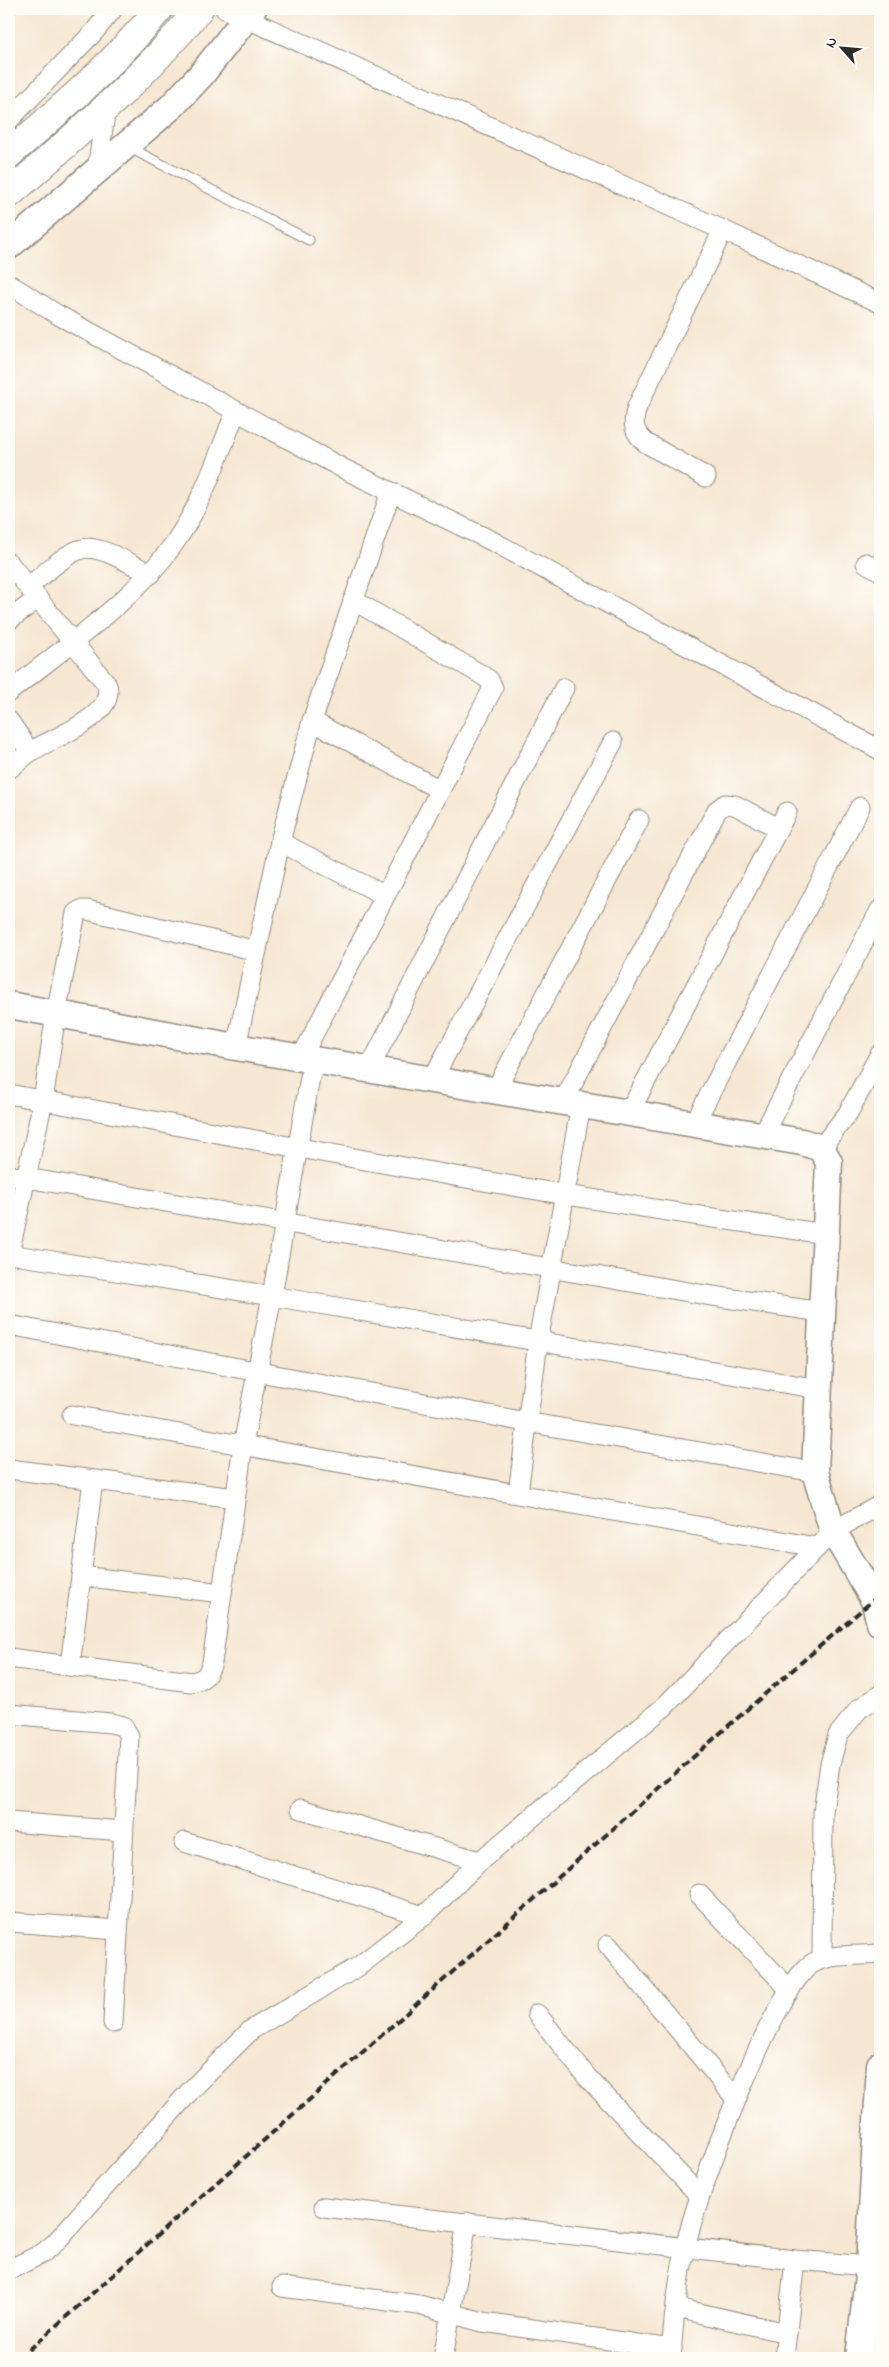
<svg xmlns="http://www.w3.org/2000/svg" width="889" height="2367" font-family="'Indie Flower',sans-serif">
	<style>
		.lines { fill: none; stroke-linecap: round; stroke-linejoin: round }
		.lane-casing { stroke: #90897e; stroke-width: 11 }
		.street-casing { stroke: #90897e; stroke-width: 21 }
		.secondary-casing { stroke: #90897e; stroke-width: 29 }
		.primary-casing { stroke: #90897e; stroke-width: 30 }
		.lane { stroke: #fff; stroke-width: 9 }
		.street { stroke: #fff; stroke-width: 19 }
		.secondary { stroke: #fff; stroke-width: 26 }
		.primary { stroke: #fff; stroke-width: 28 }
		.rail { stroke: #2b2b2b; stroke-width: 4; stroke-dasharray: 8 4; stroke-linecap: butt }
	</style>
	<rect width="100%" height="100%" fill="#fdfcf7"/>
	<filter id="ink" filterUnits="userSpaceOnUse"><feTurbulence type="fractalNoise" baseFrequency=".02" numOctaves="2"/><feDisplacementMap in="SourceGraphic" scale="10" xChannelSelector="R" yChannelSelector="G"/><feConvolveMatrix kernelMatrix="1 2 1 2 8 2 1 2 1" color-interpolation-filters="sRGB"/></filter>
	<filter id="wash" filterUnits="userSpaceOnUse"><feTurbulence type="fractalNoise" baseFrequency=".0096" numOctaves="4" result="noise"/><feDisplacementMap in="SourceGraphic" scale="20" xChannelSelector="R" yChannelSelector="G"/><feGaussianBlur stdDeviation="1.12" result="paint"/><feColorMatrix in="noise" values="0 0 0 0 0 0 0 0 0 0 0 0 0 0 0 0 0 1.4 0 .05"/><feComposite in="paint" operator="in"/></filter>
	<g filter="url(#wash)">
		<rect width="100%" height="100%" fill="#f6e7d2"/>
	</g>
	<g filter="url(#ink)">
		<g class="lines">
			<defs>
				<polyline id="lane" points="130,148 309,240"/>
				<g id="street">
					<polyline points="225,9 723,230 880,303"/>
					<polyline points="9,120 94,32 113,9"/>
					<polyline points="97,170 106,108"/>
					<polyline points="9,284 58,315 344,469 494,542 880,750"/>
					<path d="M706,477L646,443C633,432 632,423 637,407L723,230"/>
					<path d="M9,563L106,683C120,716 51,738 30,752C23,757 16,764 9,769"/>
					<polyline points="866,563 880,571"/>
					<path d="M28,587C42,576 65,553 82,549C100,544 134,566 151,574"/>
					<polyline points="9,620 37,599"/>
					<path d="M9,692C62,649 133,601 173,545C202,505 218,456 236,411"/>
					<polyline points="9,721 30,752"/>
					<polyline points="312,721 440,790"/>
					<polyline points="280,842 384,895"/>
					<polyline points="236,1047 280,842 312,721 391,492"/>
					<polyline points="301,1058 493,688 489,680 482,675 353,600"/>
					<polyline points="369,1069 564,688"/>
					<polyline points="432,1080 613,742"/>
					<polyline points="495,1091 639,820"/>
					<path d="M9,1094C280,1145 552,1197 826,1234"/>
					<polyline points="563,1102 717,810 725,804 735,805 778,828"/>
					<polyline points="629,1113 787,812"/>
					<polyline points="694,1124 860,807"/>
					<polyline points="762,1136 880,910"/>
					<polyline points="821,1148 848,1113 880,1054"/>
					<polyline points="9,1175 706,1295 822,1312"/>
					<polyline points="9,1254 272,1296 819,1389"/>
					<polyline points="9,1254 43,1101 56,1013 76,913 81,910 87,910 257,951"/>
					<polyline points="9,1325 526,1422 815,1472"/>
					<polyline points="72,1415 816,1547"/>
					<polyline points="9,1469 235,1498"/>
					<polyline points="518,1493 538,1342 581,1105"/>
					<polyline points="81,1576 222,1593"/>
					<path d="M9,1658L191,1682C204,1680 208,1675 212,1663L243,1445L272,1296L313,1060"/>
					<polyline points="70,1666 93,1480"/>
					<polyline points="9,1714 111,1723 123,1726 129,1736 113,2023"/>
					<polyline points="301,1809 480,1861"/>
					<polyline points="9,1822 123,1831"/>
					<polyline points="184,1842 424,1916"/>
					<polyline points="699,1894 790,1990"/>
					<polyline points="9,1922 118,1930"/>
					<polyline points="608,1945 736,2099"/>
					<polyline points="822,1959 823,1812 830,1764 838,1735 859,1709 880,1695"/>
					<polyline points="537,2014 587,2077 699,2195"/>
					<polyline points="324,2207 795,2260 869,2266"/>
					<polyline points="9,2270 43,2253 55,2243 191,2090 251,2030 359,1966 424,1916 480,1861 665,1706 833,1531 880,1505"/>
					<polyline points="282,2287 419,2305 483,2322 672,2349"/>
					<polyline points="677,2308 787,2333"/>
					<polyline points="443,2358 467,2222"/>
					<path d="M671,2358C673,2322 678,2284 685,2249C694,2200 774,1985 813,1963C832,1953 859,1956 880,1954"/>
					<polyline points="784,2358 795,2260"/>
				</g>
				<g id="secondary">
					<polyline points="9,246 172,106 202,74 253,9"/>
					<polyline points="9,1005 236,1047 802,1142 821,1148 829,1162 815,1472 833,1531 874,1600 880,1623"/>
					<polyline points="859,2358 869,2266 880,2065"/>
				</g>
				<g id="primary">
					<path d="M9,154C62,108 114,64 159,9"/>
					<path d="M9,194C75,136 144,78 199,9"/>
				</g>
			</defs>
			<use href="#lane" class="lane-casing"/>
			<use href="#street" class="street-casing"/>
			<use href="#secondary" class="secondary-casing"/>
			<use href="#primary" class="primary-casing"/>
			<use href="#lane" class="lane"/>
			<use href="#street" class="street"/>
			<use href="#secondary" class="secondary"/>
			<use href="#primary" class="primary"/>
			<polyline class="rail" points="20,2358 727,1727 880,1594"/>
		</g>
	</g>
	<rect width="889" height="2367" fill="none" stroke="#fdfcf7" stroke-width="30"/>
	<g transform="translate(842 48) rotate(297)" stroke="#fdfcf7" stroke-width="4" paint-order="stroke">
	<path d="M0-4L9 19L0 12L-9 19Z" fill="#2b2b2b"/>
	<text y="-8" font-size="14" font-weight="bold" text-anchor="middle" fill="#2b2b2b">N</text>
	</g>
</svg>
